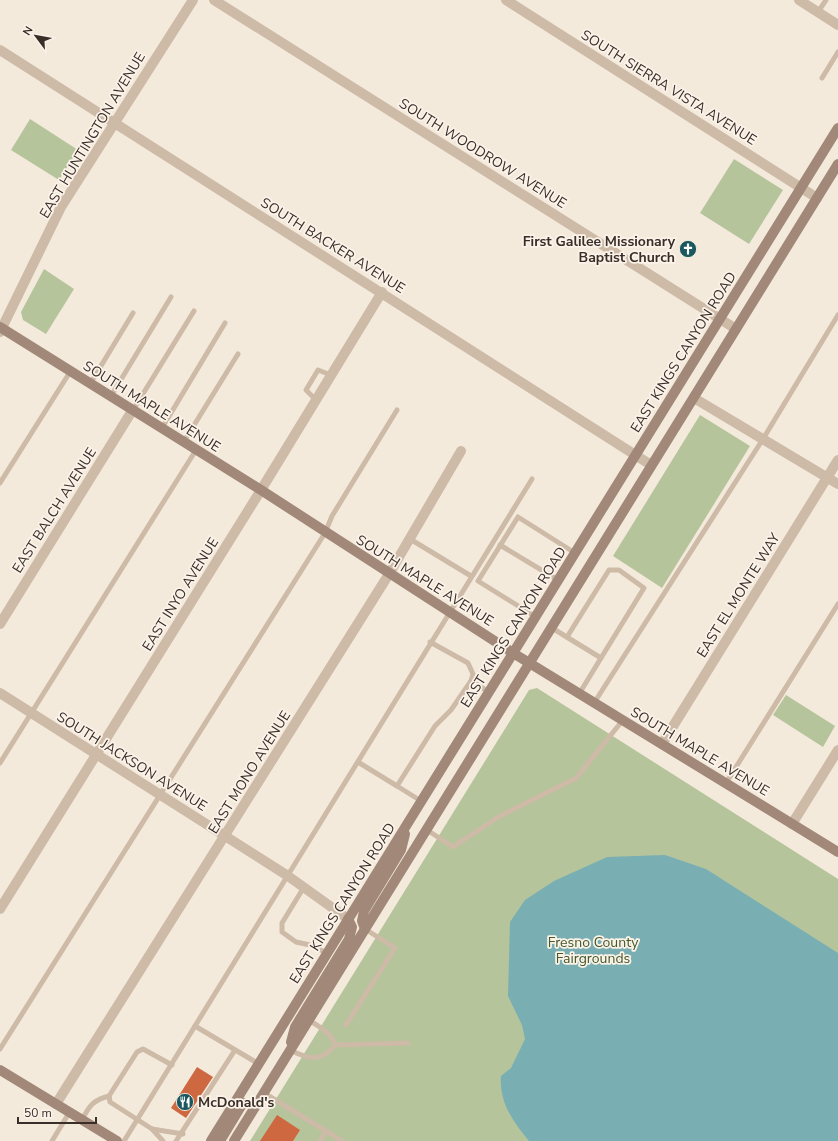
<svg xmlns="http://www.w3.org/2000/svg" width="838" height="1141" font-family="'Nunito Sans',sans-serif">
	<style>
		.green { fill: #b5c49b }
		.water { fill: #79afb3 }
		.building { fill: #ce6840 }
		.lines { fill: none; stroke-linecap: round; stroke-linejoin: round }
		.lane { stroke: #cdbaa7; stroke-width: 5 }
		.street { stroke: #cdbaa7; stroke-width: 10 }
		.secondary { stroke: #a18878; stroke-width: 10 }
		.labels { text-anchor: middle; stroke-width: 3.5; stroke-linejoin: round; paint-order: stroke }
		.street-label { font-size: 14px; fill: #392e28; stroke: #fbf3e9 }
		.poi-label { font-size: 14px; font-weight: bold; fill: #392e28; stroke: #fbf3e9; text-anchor: end }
		.park-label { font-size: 14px; fill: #46592a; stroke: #fbf3e9 }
	</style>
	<rect width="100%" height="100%" fill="#f4eadc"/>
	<g class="green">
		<polygon points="30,119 78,150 59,180 11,150"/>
		<polygon points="734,159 783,190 749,244 700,213"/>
		<polygon points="44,269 74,289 46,334 23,320 21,312"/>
		<polygon points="700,415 750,446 662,588 613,556"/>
		<polygon points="537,688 838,879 838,1141 250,1141 529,690"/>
		<polygon points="786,695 835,726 823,747 773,715"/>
	</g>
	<path class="water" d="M665,855L706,869L838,953V1141H529C513,1122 499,1102 501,1076L511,1068L525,1039L522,1025L508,996L510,922L525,900L554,881L607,857Z"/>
	<g class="building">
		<polygon points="197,1067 213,1077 186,1118 171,1108"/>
		<polygon points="277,1115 300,1130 293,1141 260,1141"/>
	</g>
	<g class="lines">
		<g class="lane">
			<polyline points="818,12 826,0"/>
			<polyline points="822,78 838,52"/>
			<polyline points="90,384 133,313"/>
			<polyline points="111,396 171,297"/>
			<polyline points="316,400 306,390 318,370 331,375"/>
			<polyline points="133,410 194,311"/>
			<polyline points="162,428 225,323"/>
			<polyline points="183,443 238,354"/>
			<polyline points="0,483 70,372"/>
			<polyline points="410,539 471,576"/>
			<polyline points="500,545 558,580"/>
			<polyline points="536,617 478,581 518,517 575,553"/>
			<polyline points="552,628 601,658 579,694"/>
			<polyline points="567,637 609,570 619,570 644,588 601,658"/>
			<polyline points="471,681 489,692"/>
			<polyline points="594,703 763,439 838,315"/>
			<polyline points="358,762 397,786"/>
			<polyline points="0,763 196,450"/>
			<polyline points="726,783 838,604"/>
			<polyline points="421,801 397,786 435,726 451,710 471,681 473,674 468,663 430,642"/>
			<polyline points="427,830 453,847 500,816 576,778 623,720"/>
			<polyline points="304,887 282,923 282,932 296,942 310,945 327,953"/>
			<polyline points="346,1025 395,948 365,929"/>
			<polyline points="195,1026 532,479"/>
			<polyline points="335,1045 408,1043"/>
			<polyline points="0,1049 325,533 332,516 397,410"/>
			<path d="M290,1050C308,1059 321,1063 335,1045C332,1033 319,1027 309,1020"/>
			<polyline points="172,1065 143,1049 137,1052 109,1096 110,1102 152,1129 183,1134"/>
			<polyline points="264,1093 326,1131 320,1141"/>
			<path d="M82,1120C89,1106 93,1100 109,1096"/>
			<polyline points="152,1129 163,1141"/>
			<polyline points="326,1131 342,1141"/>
			<polyline points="52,1141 69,1113"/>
			<polyline points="124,1141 195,1026 259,1064"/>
			<polyline points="176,1141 235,1050"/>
		</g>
		<g class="street">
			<polyline points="214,0 736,329"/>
			<polyline points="506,0 817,198"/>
			<polyline points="799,0 838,25"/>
			<polyline points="0,50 651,465"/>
			<polyline points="0,332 61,207 193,0"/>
			<polyline points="694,398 838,484"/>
			<polyline points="0,624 132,411"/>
			<polyline points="0,693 288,876 348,919"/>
			<polyline points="662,744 838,460"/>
			<polyline points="792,824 838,750"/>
			<polyline points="0,909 261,490 382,292"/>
			<polyline points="56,1104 389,574 461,451"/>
		</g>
		<g class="secondary">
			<polyline points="0,327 261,490 513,653 838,852"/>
			<polyline points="365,929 362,921 364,911 401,850 405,834"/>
			<polyline points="291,1042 295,1027 349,939 352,927 348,919"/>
			<polyline points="0,1070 117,1141"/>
			<polyline points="211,1141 838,128"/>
			<polyline points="220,1141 243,1103"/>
			<polyline points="234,1141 838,164"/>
		</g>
	</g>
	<defs>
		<symbol id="church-disc" viewBox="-11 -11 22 22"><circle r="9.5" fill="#1a575e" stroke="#fbf3e9"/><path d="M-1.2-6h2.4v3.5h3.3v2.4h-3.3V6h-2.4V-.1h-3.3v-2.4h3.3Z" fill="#fff"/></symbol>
		<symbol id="restaurant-disc" viewBox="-11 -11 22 22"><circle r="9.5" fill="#1a575e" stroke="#fbf3e9"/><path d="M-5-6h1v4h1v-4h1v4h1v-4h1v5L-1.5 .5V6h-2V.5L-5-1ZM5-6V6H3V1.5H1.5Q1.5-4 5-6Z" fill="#fff"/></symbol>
	</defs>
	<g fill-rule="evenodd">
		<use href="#church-disc" x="678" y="239" width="20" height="20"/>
		<use href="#restaurant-disc" x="175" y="1092" width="20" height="20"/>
	</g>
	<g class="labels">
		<g class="street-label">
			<text transform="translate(669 87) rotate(32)" y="5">SOUTH SIERRA VISTA AVENUE</text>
			<text transform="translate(92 135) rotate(-59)" y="5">EAST HUNTINGTON AVENUE</text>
			<text transform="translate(483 153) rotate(32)" y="5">SOUTH WOODROW AVENUE</text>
			<text transform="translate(333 245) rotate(32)" y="5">SOUTH BACKER AVENUE</text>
			<text transform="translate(683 352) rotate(-58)" y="5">EAST KINGS CANYON ROAD</text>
			<text transform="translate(152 406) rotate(32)" y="5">SOUTH MAPLE AVENUE</text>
			<text transform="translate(54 510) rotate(-58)" y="5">EAST BALCH AVENUE</text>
			<text transform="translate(425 580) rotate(32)" y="5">SOUTH MAPLE AVENUE</text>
			<text transform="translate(180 594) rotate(-58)" y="5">EAST INYO AVENUE</text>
			<text transform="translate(738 595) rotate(-58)" y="5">EAST EL MONTE WAY</text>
			<text transform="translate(513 627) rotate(-58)" y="5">EAST KINGS CANYON ROAD</text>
			<text transform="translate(700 751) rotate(31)" y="5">SOUTH MAPLE AVENUE</text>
			<text transform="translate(132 761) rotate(32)" y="5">SOUTH JACKSON AVENUE</text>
			<text transform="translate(249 772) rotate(-58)" y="5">EAST MONO AVENUE</text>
			<text transform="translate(342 903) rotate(-58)" y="5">EAST KINGS CANYON ROAD</text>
		</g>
		<g class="poi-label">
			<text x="675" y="246">First Galilee Missionary<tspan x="675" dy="16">Baptist Church</tspan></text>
			<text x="198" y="1107" text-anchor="start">McDonald's</text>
		</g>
		<g class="park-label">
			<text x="593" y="947">Fresno County<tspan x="593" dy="16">Fairgrounds</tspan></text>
		</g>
	</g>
	<g transform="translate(36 36) rotate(302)" stroke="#fbf3e9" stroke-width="3" paint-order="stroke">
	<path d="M0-3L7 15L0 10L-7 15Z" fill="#392e28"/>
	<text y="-6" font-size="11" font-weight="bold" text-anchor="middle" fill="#392e28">N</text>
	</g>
	<path d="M18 1117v6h78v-6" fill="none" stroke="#392e28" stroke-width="2"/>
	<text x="24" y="1117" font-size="12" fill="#392e28" stroke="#fbf3e9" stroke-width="3" paint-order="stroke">50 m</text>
</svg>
